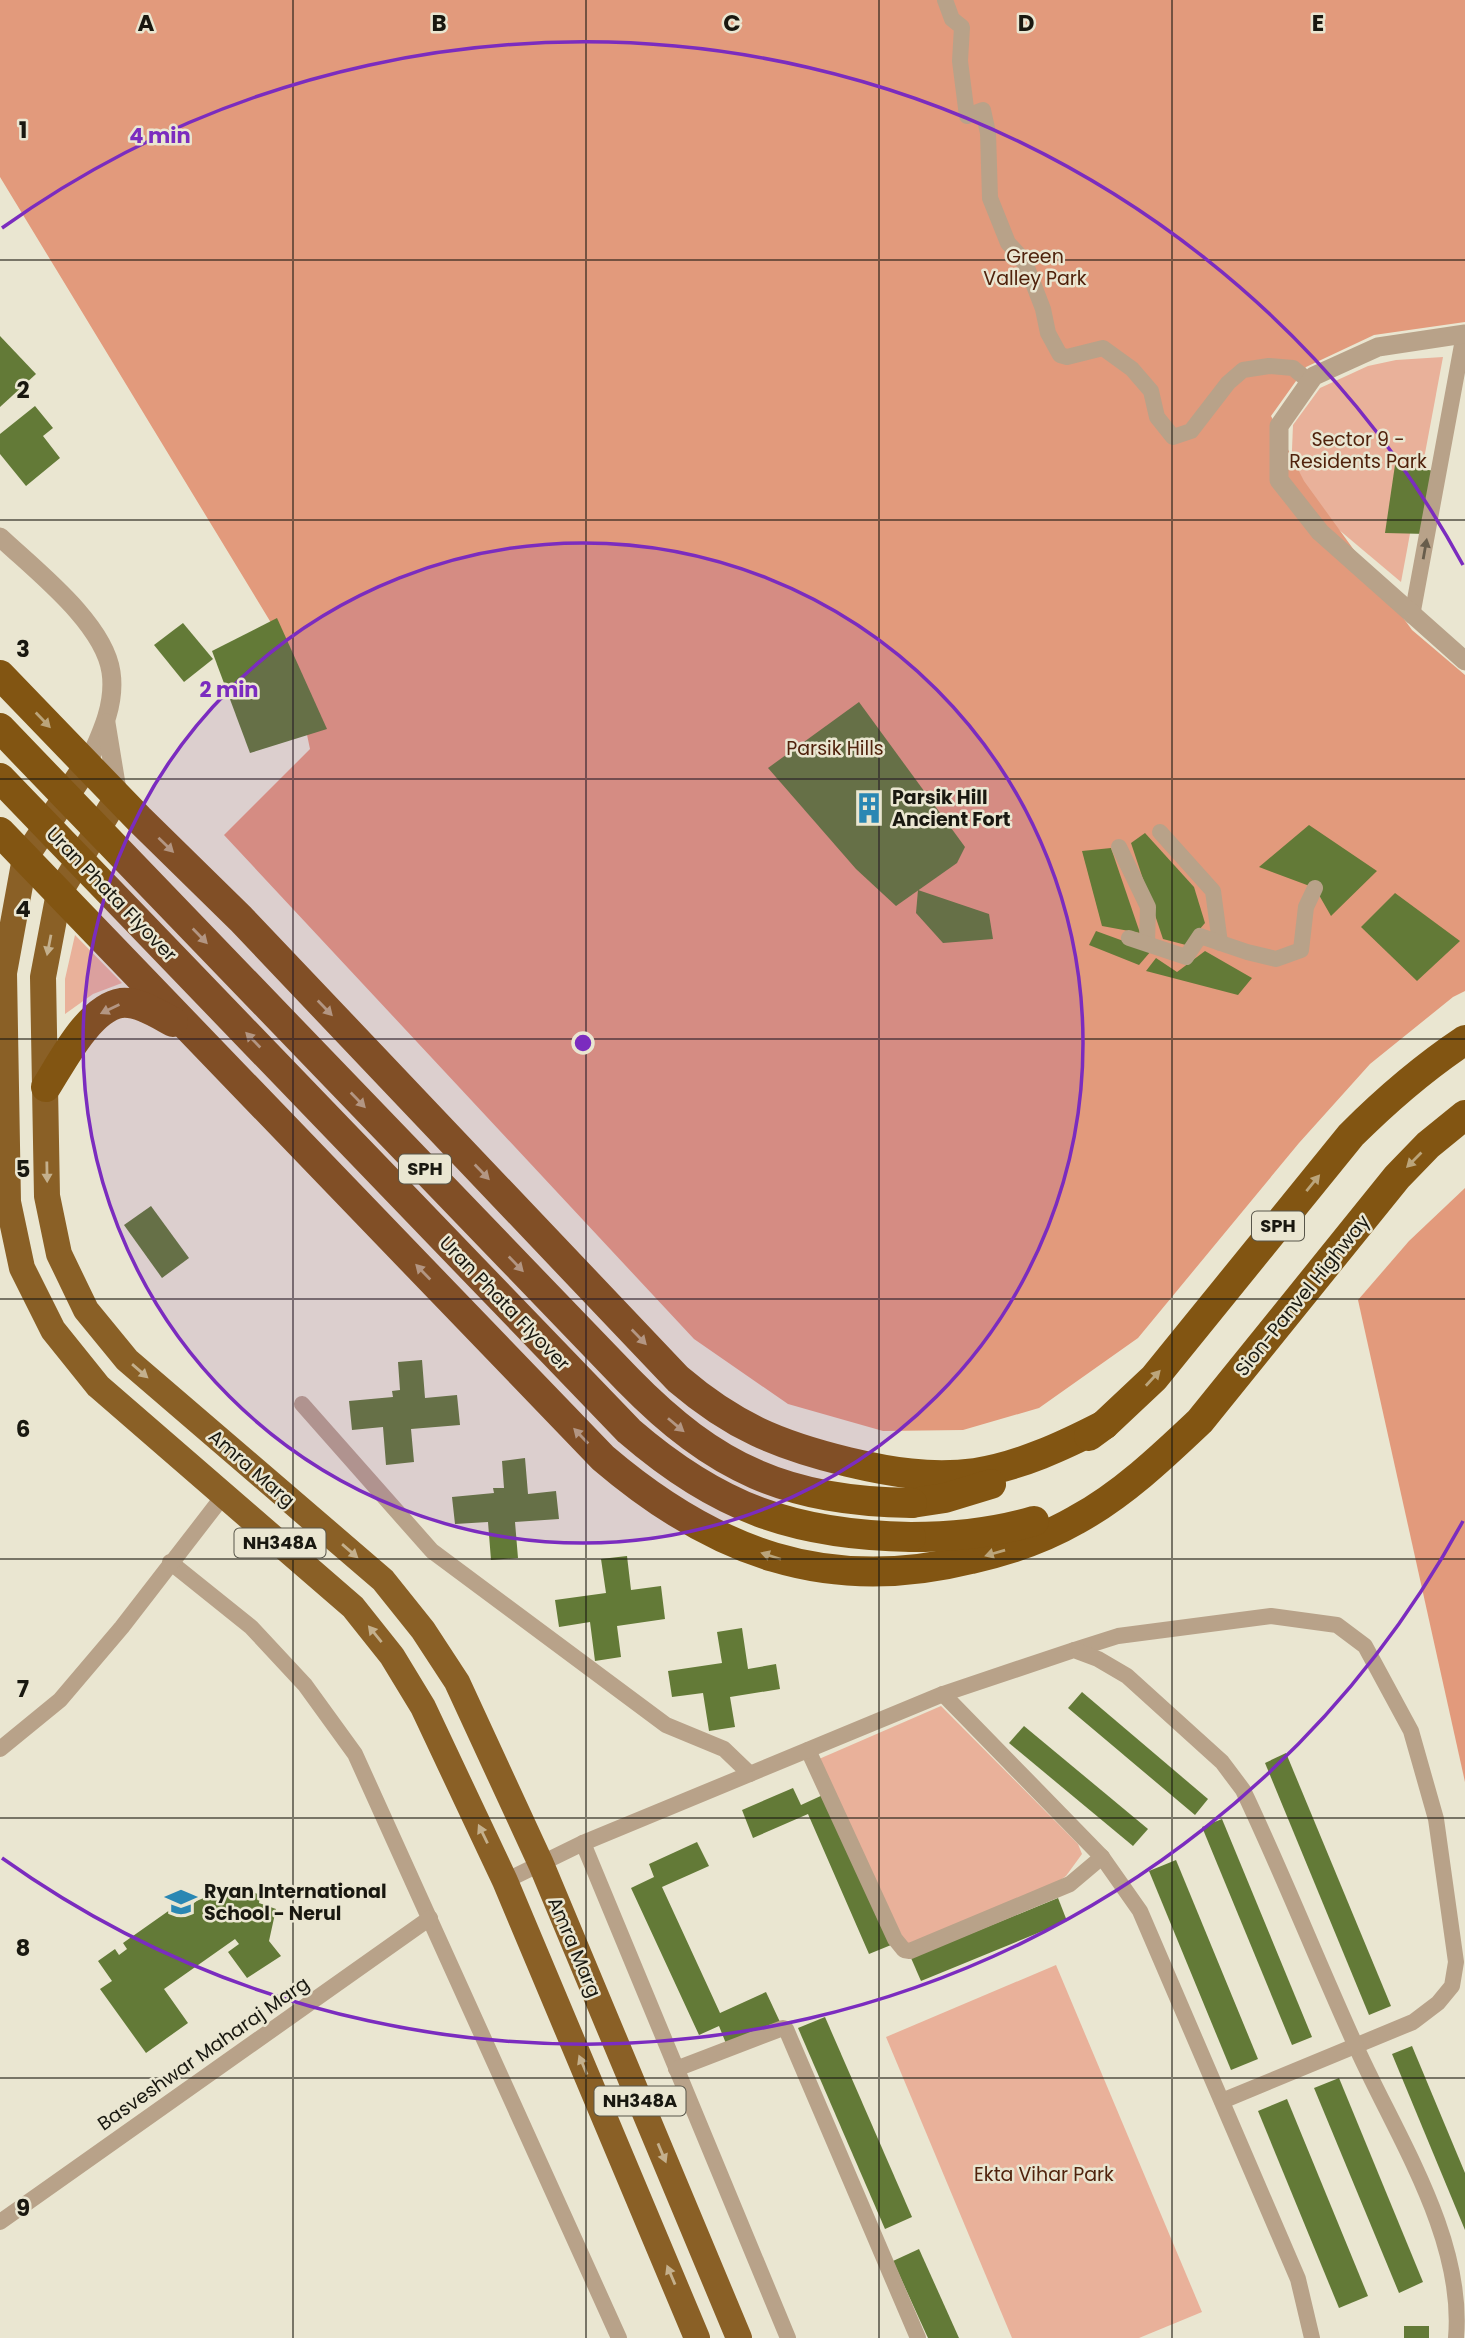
<svg xmlns="http://www.w3.org/2000/svg" width="1465" height="2338" font-family="Poppins,sans-serif">
	<style>
		.green { fill: #e9b19a }
		.forest { fill: #e29a7c }
		.building { fill: #637a37 }
		.lines { fill: none; stroke-linecap: round; stroke-linejoin: round }
		.minor { stroke: #b8a289; stroke-width: 16 }
		.tertiary { stroke: #b8a289; stroke-width: 19 }
		.trunk { stroke: #8a6026; stroke-width: 26 }
		.motorway { stroke: #825512; stroke-width: 30 }
		.motorway-bridge { stroke: #825512; stroke-width: 30 }
		.oneway { fill: #685d4c }
		.oneway2 { fill: #bba57b }
		.oneway3 { fill: #c4b08d }
		.grid { fill: none; stroke: #191810; stroke-width: 2; stroke-opacity: 0.55 }
		.ring { fill: none; stroke: #7b2cbf; stroke-width: 3.5 }
		.labels { text-anchor: middle; stroke-width: 5; stroke-linejoin: round; paint-order: stroke }
		.shield { fill: #eae6d1; stroke: #58564a; stroke-width: 2 }
		.shield-label { font-size: 18px; font-weight: bold; fill: #191810 }
		.park-label { font-size: 19px; fill: #50220c; stroke: #eae6d1 }
		.poi-label { font-size: 19px; font-weight: bold; fill: #191810; stroke: #eae6d1; text-anchor: start }
		.street-label { font-size: 19px; fill: #191810; stroke: #eae6d1 }
		.grid-label { font-size: 23px; text-anchor: middle; font-weight: bold; fill: #191810; stroke: #eae6d1; stroke-width: 5; stroke-linejoin: round; paint-order: stroke }
		.centre { fill: #7b2cbf; stroke: #eae6d1; stroke-width: 3.5 }
		.ring-label { font-size: 21px; text-anchor: middle; font-weight: bold; fill: #7b2cbf; stroke: #eae6d1; stroke-width: 5; stroke-linejoin: round; paint-order: stroke }
	</style>
	<rect width="100%" height="100%" fill="#eae6d1"/>
	<g class="green">
		<polygon points="1443,357 1401,582 1338,529 1291,474 1293,425 1320,388 1368,366 1396,360"/>
		<polygon points="75,935 122,983 93,994 65,1014 65,979"/>
		<polygon points="941,1706 1078,1844 1082,1854 1066,1876 1052,1886 906,1945 819,1759"/>
		<polygon points="1056,1965 1202,2312 1139,2338 1012,2338 886,2037"/>
	</g>
	<g class="forest">
		<polygon points="0,0 1465,0 1465,322 1374,335 1306,367 1271,416 1304,481 1412,630 1465,675 1465,991 1453,997 1370,1064 1299,1143 1138,1338 1039,1408 963,1430 883,1431 788,1404 694,1339 224,835 310,749 290,654 0,177"/>
		<polygon points="1465,1188 1465,1782 1358,1300 1409,1241"/>
	</g>
	<g class="building">
		<polygon points="0,336 36,374 0,407"/>
		<polygon points="35,406 53,428 43,436 60,458 26,486 0,454 0,434"/>
		<polygon points="1395,465 1435,471 1427,534 1385,533"/>
		<polygon points="277,618 327,729 250,753 212,651"/>
		<polygon points="183,623 213,659 184,682 154,645"/>
		<polygon points="859,702 965,847 957,863 896,906 856,869 768,768"/>
		<polygon points="1309,825 1377,871 1331,916 1315,888 1259,867"/>
		<polygon points="1145,833 1194,887 1205,923 1186,945 1163,939 1131,843"/>
		<polygon points="1111,848 1140,933 1102,926 1082,851"/>
		<polygon points="918,890 989,914 993,939 943,943 916,913"/>
		<polygon points="1395,893 1460,941 1417,981 1361,927"/>
		<polygon points="1096,931 1151,951 1139,965 1089,945"/>
		<polygon points="1205,951 1252,978 1238,995 1146,971 1156,958 1177,972"/>
		<polygon points="151,1206 189,1258 162,1278 124,1225"/>
		<polygon points="422,1360 425,1398 457,1395 460,1425 411,1429 414,1462 386,1465 383,1427 352,1430 349,1401 393,1397 392,1391 400,1390 398,1362"/>
		<polygon points="525,1458 528,1494 556,1491 559,1519 515,1522 518,1558 491,1560 488,1522 455,1524 452,1497 494,1493 493,1488 504,1488 502,1461"/>
		<polygon points="627,1556 631,1590 661,1586 665,1619 617,1626 621,1657 595,1661 590,1622 559,1627 555,1600 606,1593 601,1559"/>
		<polygon points="742,1628 748,1669 776,1664 780,1689 730,1697 735,1727 709,1731 703,1693 672,1697 668,1671 722,1663 717,1632"/>
		<polygon points="1082,1692 1208,1799 1195,1815 1068,1708"/>
		<polygon points="1024,1726 1148,1829 1133,1846 1009,1743"/>
		<polygon points="1286,1753 1391,2006 1369,2015 1265,1763"/>
		<polygon points="793,1788 801,1805 825,1794 891,1945 869,1954 808,1814 753,1838 742,1810"/>
		<polygon points="1222,1819 1312,2037 1292,2045 1202,1827"/>
		<polygon points="697,1842 709,1866 662,1887 720,2013 766,1992 780,2022 727,2046 719,2026 699,2035 631,1888 654,1877 649,1864"/>
		<polygon points="1176,1860 1258,2059 1231,2070 1149,1871"/>
		<polygon points="244,1888 260,1895 259,1903 276,1909 269,1941 281,1956 247,1978 228,1952 239,1944 235,1939 164,1989 188,2023 146,2053 100,1989 112,1981 98,1961 115,1949 119,1955 127,1949 123,1943 184,1900 189,1907 198,1900 196,1896 222,1901 226,1889"/>
		<polygon points="1058,1898 1067,1921 921,1981 911,1958"/>
		<polygon points="825,2017 912,2217 885,2229 798,2028"/>
		<polygon points="1412,2046 1465,2173 1465,2230 1392,2054"/>
		<polygon points="1339,2078 1423,2282 1399,2293 1314,2088"/>
		<polygon points="1287,2099 1368,2296 1339,2308 1258,2111"/>
		<polygon points="919,2249 959,2338 928,2338 893,2261"/>
		<rect x="1404" y="2326" width="25" height="12"/>
	</g>
	<g class="lines">
		<g class="minor">
			<polyline points="945,0 952,19 962,27 960,61 967,116 983,110 988,133 990,198 1008,243 1020,256 1028,270 1043,309 1048,333 1060,355 1067,357 1103,348 1132,369 1151,391 1157,417 1173,437 1191,431 1228,383 1243,370 1269,366 1293,368 1310,382"/>
			<polyline points="1412,616 1464,334"/>
			<polyline points="1160,832 1213,891 1220,943"/>
			<polyline points="1119,847 1148,907 1147,943"/>
			<polyline points="1129,938 1186,957 1200,936 1247,952 1276,959 1301,950 1306,907 1315,888"/>
			<polyline points="302,1404 432,1551 666,1725 724,1749 750,1774"/>
			<polyline points="170,1562 251,1627 305,1685 355,1754 619,2338"/>
			<polyline points="1074,1650 1118,1636 1271,1616 1337,1625 1365,1646 1411,1731 1436,1819 1456,1962 1452,1986 1438,2003 1413,2022 1222,2101"/>
			<polyline points="943,1694 1102,1857 1140,1911 1298,2279 1312,2338"/>
			<polyline points="0,1749 60,1700 122,1627 224,1495"/>
			<polyline points="808,1750 895,1939 904,1950 910,1951 1070,1884 1102,1857"/>
			<polyline points="583,1843 788,2338"/>
			<path d="M505,1881L583,1843L943,1694L1074,1650L1098,1659L1127,1676L1222,1762L1243,1790C1282,1872 1316,1958 1354,2042C1393,2131 1465,2236 1456,2338"/>
			<polyline points="676,2069 783,2028 786,2029 918,2338"/>
			<polyline points="0,2222 430,1918"/>
		</g>
		<g class="tertiary">
			<polyline points="1465,334 1378,347 1314,376 1279,426 1279,480 1320,532 1465,661"/>
			<path d="M0,537C35,570 104,623 111,672C116,705 100,736 87,765"/>
			<polyline points="106,723 118,796"/>
		</g>
		<g class="trunk">
			<polyline points="87,765 25,858 4,973 8,1202 22,1268 53,1330 98,1386 353,1607 392,1656 423,1707 505,1881 697,2338"/>
			<polyline points="118,796 59,893 43,977 47,1196 59,1254 86,1310 127,1360 383,1580 423,1630 457,1682 541,1864 739,2338"/>
		</g>
		<g class="motorway">
			<path d="M0,675L139,819L241,919L678,1379C733,1426 778,1445 848,1462C890,1472 931,1479 975,1473C1020,1466 1063,1446 1104,1425"/>
			<path d="M0,832L603,1458C713,1552 827,1595 971,1559C1007,1551 1043,1539 1076,1520C1122,1495 1162,1457 1200,1421L1397,1177L1428,1145L1465,1115"/>
			<path d="M46,1087C62,1062 89,1008 121,1003C138,1001 158,1014 173,1022"/>
			<path d="M1089,1436L1104,1425L1154,1378L1351,1135C1387,1099 1423,1068 1465,1040"/>
			<polyline points="912,1503 945,1498 991,1484"/>
			<path d="M911,1537C954,1537 993,1533 1034,1521"/>
		</g>
		<g class="motorway-bridge">
			<path d="M0,728L628,1380C715,1469 787,1501 912,1503"/>
			<path d="M0,778L629,1431C718,1508 794,1535 911,1537"/>
		</g>
	</g>
	<defs><path id="oneway-solid" d="M-6-.8H1V-3.2L6.5 0L1 3.2V.8H-6Z" transform="scale(1.75)"/></defs>
	<use class="oneway" href="#oneway-solid" transform="translate(1425 549) rotate(-80)"/>
	<g class="oneway2">
		<use href="#oneway-solid" transform="translate(43 720) rotate(46)"/>
		<use href="#oneway-solid" transform="translate(166 845) rotate(44)"/>
		<use href="#oneway-solid" transform="translate(200 936) rotate(46)"/>
		<use href="#oneway-solid" transform="translate(325 1008) rotate(46)"/>
		<use href="#oneway-solid" transform="translate(110 1009) rotate(154)"/>
		<use href="#oneway-solid" transform="translate(253 1040) rotate(-134)"/>
		<use href="#oneway-solid" transform="translate(358 1100) rotate(46)"/>
		<use href="#oneway-solid" transform="translate(1414 1160) rotate(135)"/>
		<use href="#oneway-solid" transform="translate(482 1172) rotate(46)"/>
		<use href="#oneway-solid" transform="translate(1313 1183) rotate(-51)"/>
		<use href="#oneway-solid" transform="translate(516 1264) rotate(46)"/>
		<use href="#oneway-solid" transform="translate(423 1272) rotate(-134)"/>
		<use href="#oneway-solid" transform="translate(639 1337) rotate(46)"/>
		<use href="#oneway-solid" transform="translate(1153 1378) rotate(-47)"/>
		<use href="#oneway-solid" transform="translate(676 1425) rotate(40)"/>
		<use href="#oneway-solid" transform="translate(581 1436) rotate(-134)"/>
		<use href="#oneway-solid" transform="translate(995 1553) rotate(164)"/>
		<use href="#oneway-solid" transform="translate(771 1556) rotate(-162)"/>
	</g>
	<g class="oneway3">
		<use href="#oneway-solid" transform="translate(49 945) rotate(101)"/>
		<use href="#oneway-solid" transform="translate(47 1172) rotate(89)"/>
		<use href="#oneway-solid" transform="translate(140 1371) rotate(41)"/>
		<use href="#oneway-solid" transform="translate(350 1551) rotate(41)"/>
		<use href="#oneway-solid" transform="translate(375 1634) rotate(-129)"/>
		<use href="#oneway-solid" transform="translate(483 1834) rotate(-116)"/>
		<use href="#oneway-solid" transform="translate(583 2065) rotate(-113)"/>
		<use href="#oneway-solid" transform="translate(662 2153) rotate(67)"/>
		<use href="#oneway-solid" transform="translate(671 2275) rotate(-113)"/>
	</g>
	<path class="grid" d="M293,0V2338M586,0V2338M879,0V2338M1172,0V2338M0,260H1465M0,520H1465M0,779H1465M0,1039H1465M0,1299H1465M0,1559H1465M0,1818H1465M0,2078H1465"/>
	<circle cx="583" cy="1043" r="500" fill="#7b2cbf" fill-opacity=".12"/>
	<g class="ring">
		<circle cx="583" cy="1043" r="500"/>
		<path d="M1463 1521A1001 1001 0 0 1 2 1858M2 228A1001 1001 0 0 1 1463 565"/>
	</g>
	<defs>
		<symbol id="building-bare" viewBox="-9 -9 18 18"><path d="M-4-6H4V6H1V3H-1V6H-4ZM-2.5-4.3h1.7v1.8h-1.7ZM.8-4.3h1.7v1.8H.8ZM-2.5-1h1.7V.8h-1.7ZM.8-1h1.7V.8H.8Z" fill="#2a87b3" stroke="#eae6d1" stroke-width="2.5" paint-order="stroke"/></symbol>
		<symbol id="school-bare" viewBox="-9 -9 18 18"><path d="M0-5L7-2L0 1L-7-2ZM-4 1L0 2.5L4 1V4Q0 6-4 4Z" fill="#2a87b3" stroke="#eae6d1" stroke-width="2.5" paint-order="stroke"/></symbol>
	</defs>
	<g fill-rule="evenodd">
		<use href="#building-bare" x="847" y="786" width="44" height="44"/>
		<use href="#school-bare" x="159" y="1880" width="44" height="44"/>
	</g>
	<g class="labels">
		<g class="shield">
			<rect x="399" y="1154.5" width="52" height="29" rx="5"/>
			<rect x="1252" y="1211.5" width="52" height="29" rx="5"/>
			<rect x="234.5" y="1528.5" width="91" height="29" rx="5"/>
			<rect x="594.5" y="2086.5" width="91" height="29" rx="5"/>
		</g>
		<g class="shield-label">
			<text x="425" y="1175">SPH</text>
			<text x="1278" y="1232">SPH</text>
			<text x="280" y="1549">NH348A</text>
			<text x="640" y="2107">NH348A</text>
		</g>
		<g class="park-label">
			<text x="1035" y="263">Green<tspan x="1035" dy="22">Valley Park</tspan></text>
			<text x="1358" y="446">Sector 9 -<tspan x="1358" dy="22">Residents Park</tspan></text>
			<text x="835" y="755">Parsik Hills</text>
			<text x="1044" y="2181">Ekta Vihar Park</text>
		</g>
		<g class="poi-label">
			<text x="892" y="804">Parsik Hill<tspan x="892" dy="22">Ancient Fort</tspan></text>
			<text x="204" y="1898">Ryan International<tspan x="204" dy="22">School - Nerul</tspan></text>
		</g>
		<g class="street-label">
			<text transform="translate(112 894) rotate(46)" y="7">Uran Phata Flyover</text>
			<text transform="translate(1302 1295) rotate(-51)" y="7">Sion-Panvel Highway</text>
			<text transform="translate(505 1303) rotate(46)" y="7">Uran Phata Flyover</text>
			<text transform="translate(252 1468) rotate(41)" y="7">Amra Marg</text>
			<text transform="translate(575 1947) rotate(67)" y="7">Amra Marg</text>
			<text transform="translate(203 2053) rotate(-35)" y="7">Basveshwar Maharaj Marg</text>
		</g>
	</g>
	<g class="grid-label">
		<text x="146" y="31">A</text>
		<text x="439" y="31">B</text>
		<text x="732" y="31">C</text>
		<text x="1026" y="31">D</text>
		<text x="1318" y="31">E</text>
		<text x="23" y="138">1</text>
		<text x="23" y="398">2</text>
		<text x="23" y="657">3</text>
		<text x="23" y="917">4</text>
		<text x="23" y="1177">5</text>
		<text x="23" y="1437">6</text>
		<text x="23" y="1697">7</text>
		<text x="23" y="1956">8</text>
		<text x="23" y="2216">9</text>
	</g>
	<circle cx="583" cy="1043" r="10" class="centre"/>
	<g class="ring-label">
		<text x="160" y="143">4 min</text>
		<text x="229" y="697">2 min</text>
	</g>
</svg>
